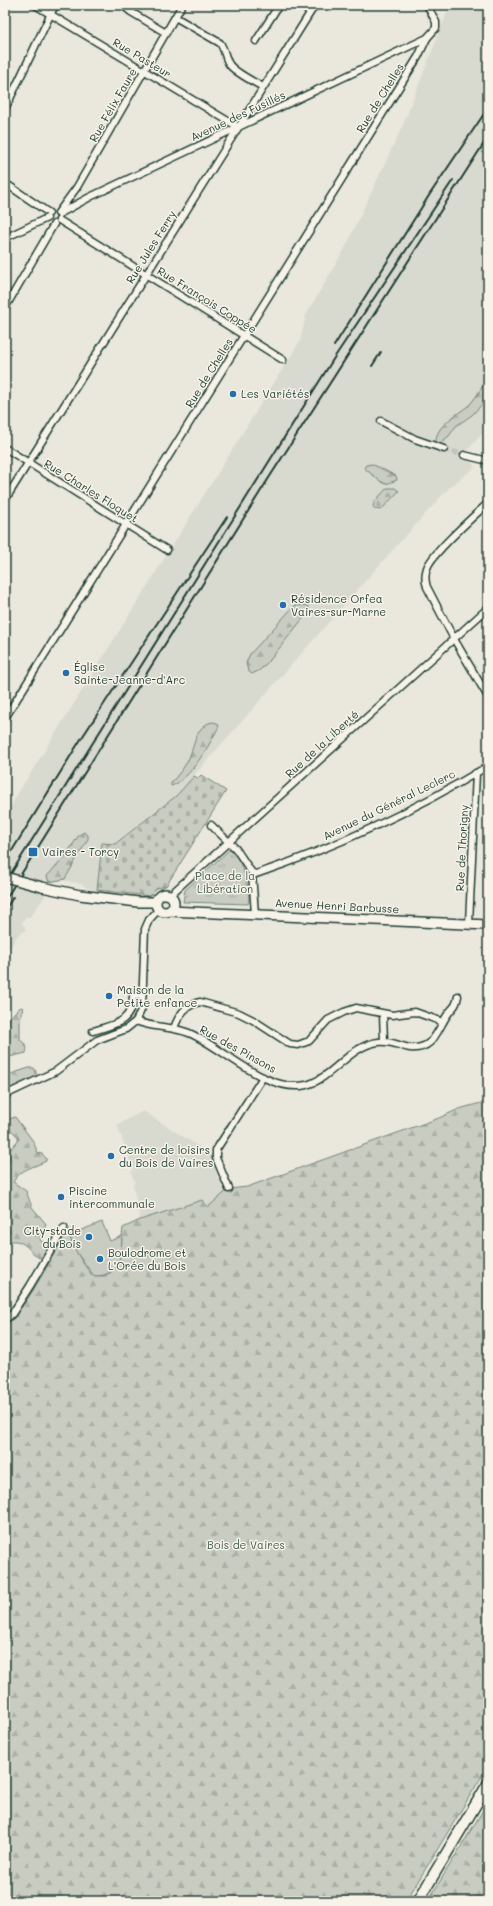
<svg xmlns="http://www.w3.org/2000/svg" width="493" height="1906" font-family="Mali,sans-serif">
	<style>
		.built { fill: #d9dacf }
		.green { fill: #c8ccc1; stroke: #74847a }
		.forest { fill: url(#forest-firs); stroke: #74847a }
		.cemetery { fill: url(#cemetery-stones); stroke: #74847a }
		.park { fill: url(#park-tufts); stroke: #74847a }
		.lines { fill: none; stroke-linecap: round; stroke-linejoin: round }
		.minor-tunnel { stroke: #c1c6bb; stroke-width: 6; stroke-dasharray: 6 3; stroke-linecap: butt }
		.minor-casing { stroke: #1f3d34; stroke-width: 9 }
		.secondary-casing { stroke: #1f3d34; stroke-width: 12 }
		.primary-casing { stroke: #1f3d34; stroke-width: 13 }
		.minor { stroke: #f7f3e8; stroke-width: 6 }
		.secondary { stroke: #f7f3e8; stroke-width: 9 }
		.primary { stroke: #f7f3e8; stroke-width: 10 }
		.rail { stroke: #1f3d34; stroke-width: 2 }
		.secondary-bridge-casing { stroke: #1f3d34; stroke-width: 12; stroke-linecap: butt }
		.secondary-bridge { stroke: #f7f3e8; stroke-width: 9 }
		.poi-dot { fill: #1f6fb2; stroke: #f7f3e8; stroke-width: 1.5 }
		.labels { text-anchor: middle; stroke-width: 3; stroke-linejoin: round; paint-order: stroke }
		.street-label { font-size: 11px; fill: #1f3d34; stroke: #f7f3e8 }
		.poi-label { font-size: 11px; fill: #1f3d34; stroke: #f7f3e8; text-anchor: start }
		.park-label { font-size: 11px; fill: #415a50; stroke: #f7f3e8 }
	</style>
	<defs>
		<pattern id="forest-firs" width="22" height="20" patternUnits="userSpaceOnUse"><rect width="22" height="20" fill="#c8ccc1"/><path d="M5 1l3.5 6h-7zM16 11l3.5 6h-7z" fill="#abb0a6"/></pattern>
		<pattern id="cemetery-stones" width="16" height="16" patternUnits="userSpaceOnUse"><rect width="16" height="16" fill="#c8ccc1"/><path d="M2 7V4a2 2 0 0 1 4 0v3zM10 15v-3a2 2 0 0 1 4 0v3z" fill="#abb0a6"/></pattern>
		<pattern id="park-tufts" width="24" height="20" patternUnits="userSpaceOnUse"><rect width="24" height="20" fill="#c8ccc1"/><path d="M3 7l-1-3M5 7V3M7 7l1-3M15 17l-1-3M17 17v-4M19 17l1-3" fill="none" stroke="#abb0a6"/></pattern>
	</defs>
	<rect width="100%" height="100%" fill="#eae8dd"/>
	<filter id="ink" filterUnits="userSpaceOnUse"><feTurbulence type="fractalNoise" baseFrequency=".025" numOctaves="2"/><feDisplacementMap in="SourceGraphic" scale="8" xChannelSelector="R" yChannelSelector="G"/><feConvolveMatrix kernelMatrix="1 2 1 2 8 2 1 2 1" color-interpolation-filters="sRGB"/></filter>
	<g filter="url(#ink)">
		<g class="built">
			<polygon points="450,5 488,5 488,427 462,457 469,459 475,467 448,489 390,553 176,796 115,844 102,843 97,890 87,888 81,884 62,880 46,883 45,896 30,917 26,917 22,923 26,930 18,935 5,956 5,821 15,798 300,341 306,315 345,248 403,125"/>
			<polygon points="143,1111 211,1154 218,1178 221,1178 226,1191 208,1207 202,1201 140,1220 133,1184 135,1182 131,1172 133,1170 117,1125"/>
		</g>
		<path class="green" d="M102,1222L110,1241L122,1236C121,1243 123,1250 122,1256C119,1269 107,1277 94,1276L76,1252L69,1235Z"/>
		<g class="forest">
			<path d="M488,376V398L472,415L456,426L449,436L439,444L436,441C436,424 460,414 471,403C478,395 483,385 488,376Z"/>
			<polygon points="372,464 396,476 397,480 386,484 380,481 364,468 366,465"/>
			<polygon points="387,488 395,488 399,491 381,510 375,509 373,506 375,501"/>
			<polygon points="302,605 309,606 308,612 270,660 260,670 252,674 248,671 246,663 250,654 294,606"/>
			<path d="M212,722L217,723L219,726C211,743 189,781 171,786V783C177,776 184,768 188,760C195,746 195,726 212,722Z"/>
			<polygon points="84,832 88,835 88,839 65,879 49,882 47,876 64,858 79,835"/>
			<path d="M21,1007L23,1008L20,1020V1040C26,1044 28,1046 26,1053L5,1058C5,1037 2,1020 21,1007Z"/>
			<polygon points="29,1068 34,1068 36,1072 36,1076 32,1084 5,1092 5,1076"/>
			<path d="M488,1101V1766L406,1901H5V1323C24,1314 51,1257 64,1237L69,1235C75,1251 82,1263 93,1276C125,1278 120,1250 123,1228L140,1220L202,1200L208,1207L229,1189L247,1187L439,1118L459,1109Z"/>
			<path d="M15,1117L33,1141L38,1153L42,1154L46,1158V1161C33,1168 21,1168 13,1182L26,1191L32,1207L46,1224L40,1240L50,1247L43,1257L39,1258C28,1250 23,1237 7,1242L6,1240L10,1230L5,1227V1169L10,1161L9,1151L19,1139C16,1132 5,1129 7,1120Z"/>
			<polygon points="488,1802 488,1901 428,1901 434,1891"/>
		</g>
		<polygon class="cemetery" points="201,775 226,791 166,886 157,888 149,896 97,890 102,843 115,844 176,796 194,776 198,778"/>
		<path class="park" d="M229,850C241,853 252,893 248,904L183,902L185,890Z"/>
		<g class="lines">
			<polyline class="minor-tunnel" points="444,449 464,455"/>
			<defs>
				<g id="minor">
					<polyline points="35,5 238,127"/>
					<polyline points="126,5 126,8 131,12 166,33"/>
					<polyline points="300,5 310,12"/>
					<path d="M175,17L220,43C225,50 225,58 229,64C234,72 254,82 263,87"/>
					<polyline points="256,41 279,5"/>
					<polyline points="5,109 55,5"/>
					<polyline points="5,183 49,213"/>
					<polyline points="58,213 77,187 182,5"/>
					<polyline points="59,214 90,197 427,38 436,28 436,22 427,5"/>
					<polyline points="59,220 283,360"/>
					<polyline points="5,238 47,218"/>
					<polyline points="5,308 54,224"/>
					<polyline points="381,421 415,439 444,449"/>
					<polyline points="5,448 167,550"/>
					<polyline points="464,455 488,461"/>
					<polyline points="5,500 315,5"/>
					<path d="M488,503C474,516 432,553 427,568C425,574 425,581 427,587L454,639L488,697"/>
					<polyline points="5,718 418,57 427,38"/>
					<polyline points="211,825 236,849 252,873 255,914"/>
					<path d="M252,873L256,874C336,847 415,810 488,766"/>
					<polyline points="170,895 488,608"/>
					<polyline points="469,923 476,773"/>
					<polyline points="383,1014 384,1041"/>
					<path d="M136,1021C153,1028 171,1026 189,1033C223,1047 267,1094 306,1085C333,1078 349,1046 378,1042C390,1040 399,1046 410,1048C435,1050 437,1029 448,1014C454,1006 456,1007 458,996"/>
					<path d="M174,1028C179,1015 185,1005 200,1002L239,1013L253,1020L290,1044L298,1045L309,1041L328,1020L344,1012L356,1008L392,1015L415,1012L443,1022"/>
					<path d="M93,1031C115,1024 132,1023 133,996H142"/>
					<polyline points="5,1095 56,1071 97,1040 126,1029 136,1021 142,1008 145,929 149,920 158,910"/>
					<polyline points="229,1189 216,1158 216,1150 263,1077"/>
					<polyline points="5,1320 12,1314 30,1286 64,1228"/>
				</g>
				<g id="secondary">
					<polyline points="42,887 80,895 138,902 155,902"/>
					<circle cx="165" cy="903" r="9"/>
					<polyline points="169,911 488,925"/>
				</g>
				<polyline id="primary" points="418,1901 488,1784"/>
			</defs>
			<use href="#minor" class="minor-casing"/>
			<use href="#secondary" class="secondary-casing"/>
			<use href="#primary" class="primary-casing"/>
			<use href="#minor" class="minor"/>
			<use href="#secondary" class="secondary"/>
			<use href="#primary" class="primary"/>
			<g class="rail">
				<polyline points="334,346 430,194 488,108"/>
				<polyline points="372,366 381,352"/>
				<polyline points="5,862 81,739 227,517"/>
				<polyline points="5,883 334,358 453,180"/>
				<polyline points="5,900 267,481 488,137"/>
				<polyline points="5,910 13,897"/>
			</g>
			<defs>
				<polyline id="secondary-bridge" points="5,877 42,887"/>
			</defs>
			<use href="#secondary-bridge" class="secondary-bridge-casing"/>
			<use href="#secondary-bridge" class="secondary-bridge"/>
		</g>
	</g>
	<g class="poi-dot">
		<circle cx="233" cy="394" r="4"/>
		<circle cx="283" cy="605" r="4"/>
		<circle cx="66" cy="673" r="4"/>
		<rect x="28" y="847" width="10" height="10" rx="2"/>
		<circle cx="109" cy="996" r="4"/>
		<circle cx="111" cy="1156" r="4"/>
		<circle cx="61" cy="1197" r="4"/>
		<circle cx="89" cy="1237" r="4"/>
		<circle cx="100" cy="1259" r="4"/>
	</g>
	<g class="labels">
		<g class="street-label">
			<text transform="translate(142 58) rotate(31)" y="4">Rue Pasteur</text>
			<text transform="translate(380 98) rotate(-58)" y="4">Rue de Chelles</text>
			<text transform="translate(113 105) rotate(-60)" y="4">Rue Félix Faure</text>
			<text transform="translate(238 116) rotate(-25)" y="4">Avenue des Fusillés</text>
			<text transform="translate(151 247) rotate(-58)" y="4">Rue Jules Ferry</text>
			<text transform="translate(207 300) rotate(32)" y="4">Rue François Coppée</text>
			<text transform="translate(209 373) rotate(-58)" y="4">Rue de Chelles</text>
			<text transform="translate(91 491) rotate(32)" y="4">Rue Charles Floquet</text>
			<text transform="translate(322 744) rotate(-42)" y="4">Rue de la Liberté</text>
			<text transform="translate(389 805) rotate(-26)" y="4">Avenue du Général Leclerc</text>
			<text transform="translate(462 848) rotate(-87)" y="4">Rue de Thorigny</text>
			<text transform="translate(337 906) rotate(3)" y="4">Avenue Henri Barbusse</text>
			<text transform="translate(238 1049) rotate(29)" y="4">Rue des Pinsons</text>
		</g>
		<g class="poi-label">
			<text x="241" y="398">Les Variétés</text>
			<text x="291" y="603">Résidence Orfea<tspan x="291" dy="13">Vaires-sur-Marne</tspan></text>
			<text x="74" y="671">Église<tspan x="74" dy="13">Sainte-Jeanne-d'Arc</tspan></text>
			<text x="42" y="856">Vaires - Torcy</text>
			<text x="117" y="994">Maison de la<tspan x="117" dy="13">Petite enfance</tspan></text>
			<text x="119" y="1154">Centre de loisirs<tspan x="119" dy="13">du Bois de Vaires</tspan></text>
			<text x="69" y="1195">Piscine<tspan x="69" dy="13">intercommunale</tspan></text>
			<text x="81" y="1235" text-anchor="end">City-stade<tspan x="81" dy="13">du Bois</tspan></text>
			<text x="108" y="1257">Boulodrome et<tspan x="108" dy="13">L’Orée du Bois</tspan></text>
		</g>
		<g class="park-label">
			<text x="225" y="880">Place de la<tspan x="225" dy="13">Libération</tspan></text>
			<text x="246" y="1549">Bois de Vaires</text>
		</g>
	</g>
	<rect width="493" height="1906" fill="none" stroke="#f7f3e8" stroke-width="20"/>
	<rect x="10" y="10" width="473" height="1886" fill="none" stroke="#1f3d34" stroke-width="1.5" filter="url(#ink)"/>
</svg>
